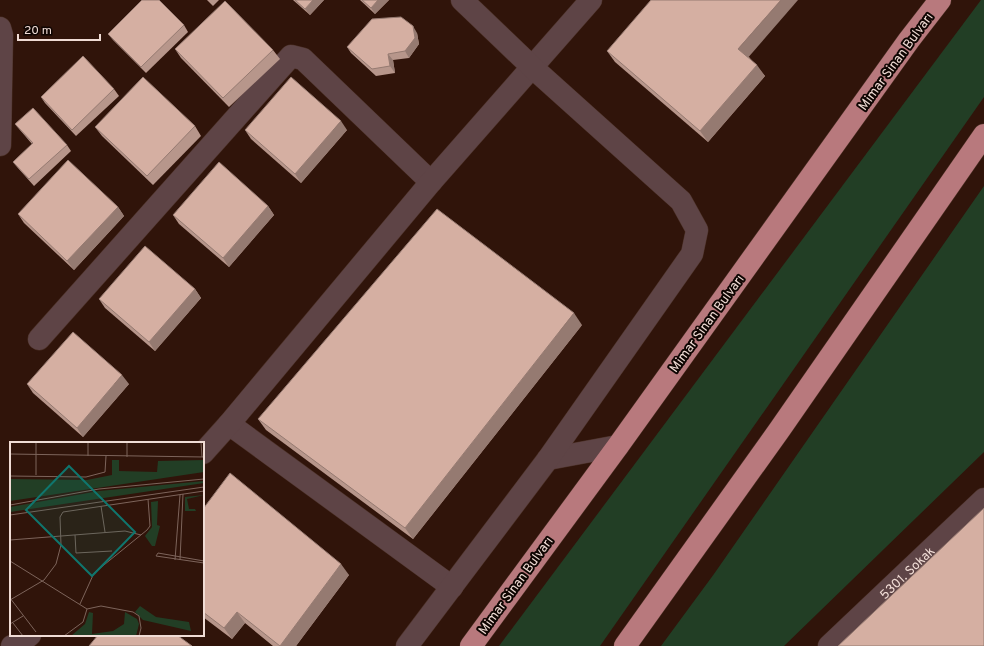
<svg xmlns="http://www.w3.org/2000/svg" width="984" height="646" font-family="Overpass,sans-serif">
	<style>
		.green { fill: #223e25 }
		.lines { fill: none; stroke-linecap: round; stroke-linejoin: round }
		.minor-casing { stroke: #4b3026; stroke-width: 23 }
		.highway-casing { stroke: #4b3026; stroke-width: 23 }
		.minor { stroke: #5e4446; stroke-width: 22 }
		.highway { stroke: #b8797d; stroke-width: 22 }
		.wall { fill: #b7968b }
		.shaded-wall { fill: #957a71 }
		.building { fill: #d5afa2; stroke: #957a71 }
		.labels { text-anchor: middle; stroke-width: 4; stroke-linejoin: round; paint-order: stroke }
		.street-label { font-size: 13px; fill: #f0dcd5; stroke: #0f0502 }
		.inset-road { fill: none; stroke: #7d645b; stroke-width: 1 }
		.view { fill: #0f766e; fill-opacity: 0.15; stroke: #0f766e; stroke-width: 2 }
		.inset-edge { fill: none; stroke: #f0dcd5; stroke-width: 2 }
	</style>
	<rect width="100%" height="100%" fill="#30140a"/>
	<g class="green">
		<polygon points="981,0 984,0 984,97 600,646 499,646"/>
		<polygon points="984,186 984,452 784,646 661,646 714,574"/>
	</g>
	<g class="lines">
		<defs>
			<g id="minor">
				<polyline points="0,28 2,35 0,145"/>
				<polyline points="39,339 291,56 303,59 431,182"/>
				<polyline points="229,424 452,587"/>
				<polyline points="203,453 229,424 431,182 591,0"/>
				<polyline points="548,459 618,446"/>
				<polyline points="12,646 20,643 30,635"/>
				<polyline points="407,646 548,459 692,254 697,230 681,201 533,68 462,0"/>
				<path id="s1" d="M829,646L984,499"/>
			</g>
			<g id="highway">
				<polyline points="471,646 618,446 909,40 940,0"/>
				<polyline points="625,646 780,429 984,135"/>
			</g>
		</defs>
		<use href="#minor" class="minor-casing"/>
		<use href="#highway" class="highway-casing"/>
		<use href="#minor" class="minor"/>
		<use href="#highway" class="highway"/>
	</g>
	<g class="wall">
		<polygon points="207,0 219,0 213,6"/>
		<polygon points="293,0 324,0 310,15"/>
		<polygon points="360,0 389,0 375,14"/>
		<polygon points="184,25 188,32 146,73 113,40 108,34"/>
		<polygon points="417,33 419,44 409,58 393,60 395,73 376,76 351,53 347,47"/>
		<polygon points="175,49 273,50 280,59 229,107 181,58"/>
		<polygon points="607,51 749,57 765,76 708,142 615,62"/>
		<polygon points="114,89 119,96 76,136 45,103 41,97"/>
		<polygon points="15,124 67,145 71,151 34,186 18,168 13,162 32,144 20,130"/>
		<polygon points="195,126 201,136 153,185 102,136 95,127"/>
		<polygon points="245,130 347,130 301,183 251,139"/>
		<polygon points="268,206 274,215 229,267 179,224 173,215"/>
		<polygon points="118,207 124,216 74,270 24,223 18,214"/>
		<polygon points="195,289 201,298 155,351 105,308 99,299"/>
		<polygon points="582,325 413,539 266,430 258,419"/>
		<polygon points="27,384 129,384 83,437 33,393"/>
		<polygon points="203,509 349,575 296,646 273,646 245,623 232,639 203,617"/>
	</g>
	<g class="shaded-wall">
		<polygon points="313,0 324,0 310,15 305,9"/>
		<polygon points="378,0 389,0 375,14 371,8"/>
		<polygon points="781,0 798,0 746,60 738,49"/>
		<polygon points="413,26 417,33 419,44 409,58 405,51"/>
		<polygon points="388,54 393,60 395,73 390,66"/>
		<polygon points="757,65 765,76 708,142 700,131"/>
		<polygon points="341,121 347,130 301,183 295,174"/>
		<polygon points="268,206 274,215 229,267 223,258"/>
		<polygon points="118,207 124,216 74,270 67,261"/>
		<polygon points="195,289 201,298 155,351 149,342"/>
		<polygon points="574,313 582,325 413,539 405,528"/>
		<polygon points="122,375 129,384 83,437 77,428"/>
		<polygon points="341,564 349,575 296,646 280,646"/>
		<polygon points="237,612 245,623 232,639 224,628"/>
	</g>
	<g class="building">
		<polygon points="142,0 159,0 184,25 141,67 108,34"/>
		<polygon points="295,0 313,0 305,9"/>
		<polygon points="362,0 378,0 371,8"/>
		<polygon points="651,0 781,0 738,49 757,65 700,131 607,51"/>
		<polygon points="225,1 273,50 223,98 175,49"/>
		<polygon points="401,17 413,26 415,38 405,51 388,54 390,66 372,69 347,47 372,19"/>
		<polygon points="83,56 114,89 72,130 41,97"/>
		<polygon points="143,77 195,126 147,176 95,127"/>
		<polygon points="291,77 341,121 295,174 245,130"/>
		<polygon points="33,108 67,145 29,179 13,162 33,143 15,124"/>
		<polygon points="68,160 118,207 67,261 18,214"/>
		<polygon points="219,162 268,206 223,258 173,215"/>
		<polygon points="437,209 574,313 405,528 258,419"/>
		<polygon points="145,246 195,289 149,342 99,299"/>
		<polygon points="73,332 122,375 77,428 27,384"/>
		<polygon points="230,473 341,564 280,646 237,612 224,628 203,612 203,509"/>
		<polygon points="984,508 984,646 838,646"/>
		<polygon points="98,635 177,635 192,646 89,646"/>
	</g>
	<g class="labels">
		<g class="street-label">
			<text transform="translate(895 61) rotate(-54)" y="5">Mimar Sinan Bulvarı</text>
			<text transform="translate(706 323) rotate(-54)" y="5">Mimar Sinan Bulvarı</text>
			<text dy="5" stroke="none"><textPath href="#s1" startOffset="107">5301. Sokak</textPath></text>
			<text transform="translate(515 585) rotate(-54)" y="5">Mimar Sinan Bulvarı</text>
		</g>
	</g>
	<g transform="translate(10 442)">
		<rect width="194" height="194" fill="#30140a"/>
		<path d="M102,18H109V29L147,30L148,19L194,18V30L0,59V37L77,38L102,33ZM194,39V41L0,70V65L89,49ZM194,53L177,57L179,67H185L186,69H175V55ZM148,59L147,83L150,84L145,104H142L135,94L142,85L141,60ZM130,164L146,175L179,180L181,189L133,178L125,170ZM79,170L83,171L82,192L103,189L114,182L115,170L127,177L129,182L126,194H61L75,182Z" fill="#223e25"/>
		<path class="inset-road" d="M78,0V14M191,0L192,15M0,12L194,15M117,15V0M26,33V0M0,34L76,35L95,30L96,14M0,63L89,47L194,37M91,64L95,90M0,73L194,45M65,93L66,111L102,109M0,98L115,89L131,93M165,118L170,53M170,118L173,52M0,119L77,167L91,164L123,170L129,174L131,186L129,194M194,119L148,111L146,114L194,121M0,156L26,190M0,158L34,138L46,122L51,103L50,75L53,70L194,49M70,162L84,131L137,88L140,84L138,57M3,181L13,194M0,182L13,174M54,194L73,180L77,167"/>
		<path class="view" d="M59,24L125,90L82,134L16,68Z"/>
		<rect width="194" height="194" class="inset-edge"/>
	</g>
	<path d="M18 34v6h82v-6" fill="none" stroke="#f0dcd5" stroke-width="2"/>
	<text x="24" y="34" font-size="12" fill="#f0dcd5" stroke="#0f0502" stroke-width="3" paint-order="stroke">20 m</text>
</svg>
